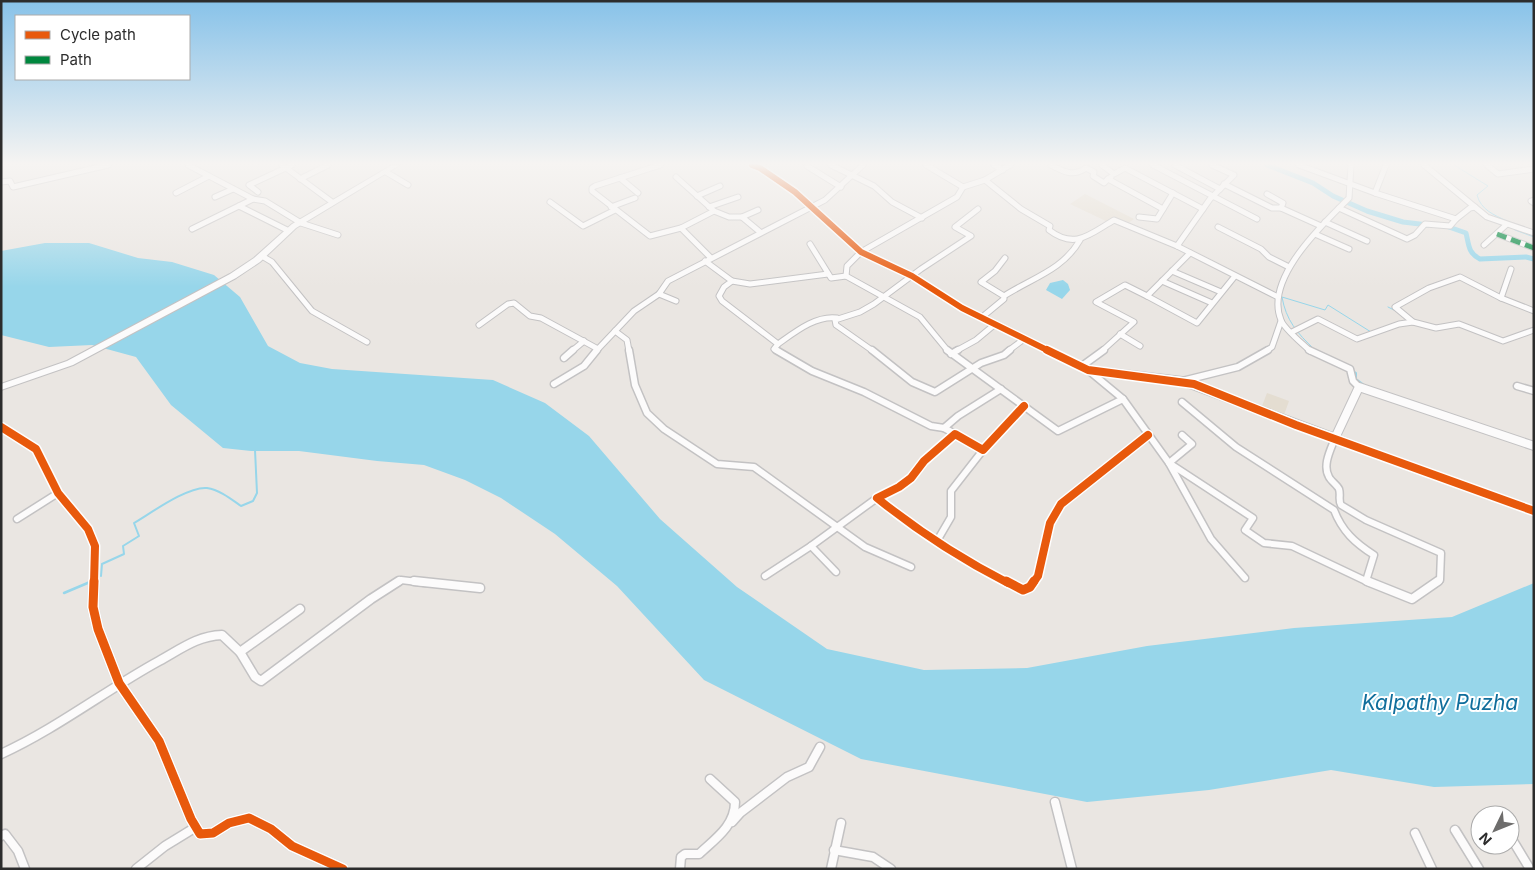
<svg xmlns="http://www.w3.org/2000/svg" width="1535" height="870" font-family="Inter,sans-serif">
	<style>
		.education { fill: #e4ddd1 }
		.water { fill: #97d6ea }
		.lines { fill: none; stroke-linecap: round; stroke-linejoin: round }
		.stream-far2 { stroke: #97d6ea; stroke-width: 1 }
		.stream-far1 { stroke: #97d6ea; stroke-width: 2 }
		.stream { stroke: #97d6ea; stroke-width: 2.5 }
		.canal { stroke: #97d6ea; stroke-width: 5 }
		.minor-far2-casing { stroke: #c3c2c3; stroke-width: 7 }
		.minor-far1-casing { stroke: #c3c2c3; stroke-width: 9 }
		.minor-casing { stroke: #c3c2c3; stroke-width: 11 }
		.tertiary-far2-casing { stroke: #c3c2c3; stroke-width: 8 }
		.tertiary-far1-casing { stroke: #c3c2c3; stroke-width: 10 }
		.tertiary-casing { stroke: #c3c2c3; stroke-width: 12 }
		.secondary-casing { stroke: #c3c2c3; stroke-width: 2 }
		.minor-far2 { stroke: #fcfbfb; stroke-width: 5 }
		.minor-far1 { stroke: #fcfbfb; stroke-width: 6 }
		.minor { stroke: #fcfbfb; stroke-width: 8 }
		.tertiary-far2 { stroke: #fcfbfb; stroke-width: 6 }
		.tertiary-far1 { stroke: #fcfbfb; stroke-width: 8 }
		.tertiary { stroke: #fcfbfb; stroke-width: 9 }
		.secondary { fill: #fcfbfb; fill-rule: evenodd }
		.quiet { stroke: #00873e; stroke-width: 5; stroke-dasharray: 10 5; stroke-linecap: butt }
		.cycleway-far2-casing { stroke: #fff; stroke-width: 9 }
		.cycleway-far1-casing { stroke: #fff; stroke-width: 11 }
		.cycleway-casing { stroke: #fff; stroke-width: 12 }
		.cycleway-far2 { stroke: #e8590c; stroke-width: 6 }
		.cycleway-far1 { stroke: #e8590c; stroke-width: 8 }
		.cycleway { stroke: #e8590c; stroke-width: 9 }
		.labels { text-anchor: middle; stroke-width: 4; stroke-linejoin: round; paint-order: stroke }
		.near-water-label { font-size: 21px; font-style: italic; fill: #106e9c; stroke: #fff }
	</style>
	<rect width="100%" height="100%" fill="#eae6e2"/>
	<g class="education">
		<polygon points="1085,194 1134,219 1127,224 1114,217 1108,222 1070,204"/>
		<polygon points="1267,393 1289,401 1284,415 1262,406"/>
	</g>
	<g class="water">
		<polygon points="45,243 89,243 138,258 172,262 214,275 240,297 268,346 300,363 332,369 493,380 545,403 589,436 660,519 737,587 827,649 924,670 1027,668 1147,646 1294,628 1452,617 1534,583 1534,784 1434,787 1331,770 1209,790 1087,802 861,759 704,680 617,586 555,534 501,498 465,480 424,465 377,461 299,451 251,451 223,448 171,405 136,357 92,345 49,347 1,335 1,251"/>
		<polygon points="1063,280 1068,284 1070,290 1062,299 1046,290 1050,283"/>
	</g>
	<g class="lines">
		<g class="stream-far2">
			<path d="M1454,165L1488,186L1477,195C1481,210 1494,215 1507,221"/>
			<polyline points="1515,230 1534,237"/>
			<polyline points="1388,307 1398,312"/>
			<path d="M1314,349C1297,333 1286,320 1282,297L1325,310L1328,305L1371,332"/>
		</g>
		<g class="stream-far1">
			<polyline points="1353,371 1356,373 1356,379 1364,385"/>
			<path d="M101,576L102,564L124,554L123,546L139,536L134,523C151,513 188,486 207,488C220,490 231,499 241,506L253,501L257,493L255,450"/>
		</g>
		<polyline class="stream" points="64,593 90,582"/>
		<g class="canal">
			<polyline points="1267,165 1313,183 1333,196 1367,211 1403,222 1428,225"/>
			<path d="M1446,226L1466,233C1469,245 1468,253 1480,259L1526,257L1534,259"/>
		</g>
		<defs>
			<g id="minor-far2">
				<polyline points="188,165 253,199 265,201 301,223 338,235"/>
				<polyline points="282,165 332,202"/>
				<polyline points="660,165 595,186 592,188 592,191 650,236 681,228 711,258"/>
				<polyline points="831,165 874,186 892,202 922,218"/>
				<polyline points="926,165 963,187 985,180 1010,165"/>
				<polyline points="994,165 1003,170"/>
				<path d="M1051,165C1064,172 1073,177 1086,168L1094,172L1093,176L1104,183L1108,179"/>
				<polyline points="1102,165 1114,174 1125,168 1203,209"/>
				<polyline points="1153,165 1257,219"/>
				<polyline points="1175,165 1220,189"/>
				<polyline points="1299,165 1375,193"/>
				<polyline points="1386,165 1375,193 1456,219 1470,208 1475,207"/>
				<polyline points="1424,165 1487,217 1534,233"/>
				<polyline points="1487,165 1498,174 1534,169"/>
				<polyline points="807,166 841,187"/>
				<polyline points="386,172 408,185"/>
				<polyline points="676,177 714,211 681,228"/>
				<polyline points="1111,177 1108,179 1163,209"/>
				<polyline points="620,178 638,193"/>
				<polyline points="300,179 328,165"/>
				<path d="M985,180L1021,209L1050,226L1049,230C1075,250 1090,234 1114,220L1177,246L1278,297"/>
				<polyline points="1,182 10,181 13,187 108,165"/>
				<polyline points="1224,184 1272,208 1281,208 1321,226"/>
				<polyline points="258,192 249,185 292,165"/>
				<polyline points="176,193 209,176"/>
				<polyline points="1267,194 1283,203 1281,208"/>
				<polyline points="697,196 720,186"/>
				<polyline points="215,197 233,189"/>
				<polyline points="1534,200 1531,201 1534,203"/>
				<polyline points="550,202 583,226 615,210"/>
				<polyline points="239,206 289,231"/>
				<polyline points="611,207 635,198"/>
				<polyline points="709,207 738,197"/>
				<polyline points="1339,208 1349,198 1351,165"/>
				<polyline points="758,210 742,217 760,232"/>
				<polyline points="714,211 729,217 742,217"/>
				<polyline points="1139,217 1157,219 1173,193"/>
				<polyline points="1325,222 1367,241"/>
				<polyline points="1218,227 1261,249 1269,257 1289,267"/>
				<polyline points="192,229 253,199"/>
				<polyline points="1315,234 1349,249"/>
				<polyline points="1497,234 1534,248"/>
				<polyline points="810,244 831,278 846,276 920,317 948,351"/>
				<polyline points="1484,245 1506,225"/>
				<polyline points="1177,246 1210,199 1234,175 1212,165"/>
				<polyline points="1190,253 1147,296 1197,323 1235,276"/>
				<polyline points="262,256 272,262 312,311 367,342"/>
				<polyline points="705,261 732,281 724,287 719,296 722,301 778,344 774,349 778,351"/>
				<polyline points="1511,269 1501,298 1534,311"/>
				<polyline points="1172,271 1221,292"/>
				<polyline points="846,276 847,266 861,252 957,197 963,187"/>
				<polyline points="732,281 750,284 828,274"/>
				<polyline points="1162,281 1212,303"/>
				<polyline points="659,294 676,301"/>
				<polyline points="1004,296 981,282 995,271 1005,258"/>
				<polyline points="1501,298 1460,277 1429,288 1395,307 1413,322 1436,328 1459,324 1503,341 1534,330"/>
				<path d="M981,318L1004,299V296C1032,278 1063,270 1080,240"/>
				<polyline points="479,325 508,304 514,303 530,316 541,318 598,349 634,311 659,294 668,281 825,200 863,165"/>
				<polyline points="615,331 627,340 629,351"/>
				<polyline points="1292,332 1318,319 1357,339 1399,324 1413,322"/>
				<polyline points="1120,334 1140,346"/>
				<path d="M778,344C795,332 816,315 837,318"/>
				<polyline points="572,351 584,341"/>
				<polyline points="596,351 598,349"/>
				<polyline points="873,351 836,325 835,320 860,312 874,304 921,269 971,236 955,227 978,209"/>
				<polyline points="956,351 976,340 994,325"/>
				<polyline points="1008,351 1024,339"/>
				<polyline points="1102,351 1134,322 1096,302 1125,285 1147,296"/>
				<polyline points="1266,351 1272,347 1281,321"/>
				<path d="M1310,351C1303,344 1284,329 1281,320C1265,282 1315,232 1339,208L1407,239L1415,235L1425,224L1450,226L1456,219"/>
			</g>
			<g id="minor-far1">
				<polyline points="629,350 635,385 647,413 664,429 717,464 754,467 865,547 911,567"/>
				<polyline points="776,350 812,371 864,392 931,426 944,428"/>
				<polyline points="872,350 912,382 935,392 981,363 1004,355 1010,350"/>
				<polyline points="947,350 1058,431 1123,399"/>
				<polyline points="1309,350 1350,369 1353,381 1359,387"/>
				<polyline points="951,354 958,350"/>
				<polyline points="564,358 573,350"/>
				<polyline points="1082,366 1104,350"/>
				<polyline points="1088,370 1123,399 1169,463 1253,518 1245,530 1264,543 1292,546 1370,583"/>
				<polyline points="1182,381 1238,367 1268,350"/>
				<polyline points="554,384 584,366 597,350"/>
				<polyline points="1517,386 1534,391"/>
				<path d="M1182,402L1236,447L1334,510C1342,531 1355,543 1374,555L1366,581"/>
				<polyline points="955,434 944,428 958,416 1001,389"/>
				<polyline points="1182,435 1192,444 1169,463 1211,539 1245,578"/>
				<polyline points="17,519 58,493"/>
				<polyline points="937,541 951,517 951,491 983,450"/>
				<polyline points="811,546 836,572"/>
				<polyline points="765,576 811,546 877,498"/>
				<polyline points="397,583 401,580 426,583"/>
				<path d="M1008,583C961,559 918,531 877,498L899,487L911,478L924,461L955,434L983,450L1024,406"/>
				<polyline points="1033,583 1038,576 1050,523 1061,504 1148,435"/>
				<path d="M1436,583L1440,580L1441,553L1366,520L1341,505C1338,500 1341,495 1339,489C1337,485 1331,481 1329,477C1322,465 1331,449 1335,438L1534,511"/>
			</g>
			<g id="minor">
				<polyline points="414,581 480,588"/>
				<polyline points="1006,581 1023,590 1030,587 1034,581"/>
				<polyline points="1367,581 1412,599 1438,581"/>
				<polyline points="240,652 300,609"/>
				<path d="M1,754C56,729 106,690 159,661C181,649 197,636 222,635L240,652L255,677L261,681L371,599L399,581"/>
				<polyline points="1055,802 1072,869"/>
				<polyline points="732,822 740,813 787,777 809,767 820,747"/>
				<polyline points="1455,830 1479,869"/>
				<polyline points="1415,833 1432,869"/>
				<polyline points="1,836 5,834 18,851 25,869"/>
				<polyline points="1510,836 1530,869"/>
				<polyline points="834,850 873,857 891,869"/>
				<polyline points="136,869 165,846 196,827"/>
				<path d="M680,869L681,857L685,854H699C715,839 735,826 735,802L710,779"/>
				<polyline points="831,869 841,823"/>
			</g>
			<polyline id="tertiary-far2" points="752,165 760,168 795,192 861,252 912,276 962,308 1049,351"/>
			<g id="tertiary-far1">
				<polyline points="1047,350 1088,370 1182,381 1335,438 1359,387 1534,446"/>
				<polyline points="1,427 36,449 58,493 88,529 95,546 94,583"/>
			</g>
			<polyline id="tertiary" points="94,581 93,607 98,629 119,683 159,741 191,819 200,834 213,833 229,823 249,818 271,829 292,846 343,869"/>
			<polygon id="secondary" points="392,165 400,165 296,228 260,262 236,278 73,365 1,390 1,384 67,361 230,274 254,258 292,224"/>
		</defs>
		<use href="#minor-far2" class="minor-far2-casing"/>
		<use href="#minor-far1" class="minor-far1-casing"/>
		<use href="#minor" class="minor-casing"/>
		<use href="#tertiary-far2" class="tertiary-far2-casing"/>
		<use href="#tertiary-far1" class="tertiary-far1-casing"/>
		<use href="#tertiary" class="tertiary-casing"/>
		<use href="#secondary" class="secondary-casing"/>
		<use href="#minor-far2" class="minor-far2"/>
		<use href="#minor-far1" class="minor-far1"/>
		<use href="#minor" class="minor"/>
		<use href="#tertiary-far2" class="tertiary-far2"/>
		<use href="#tertiary-far1" class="tertiary-far1"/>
		<use href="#tertiary" class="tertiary"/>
		<use href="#secondary" class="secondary"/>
		<polyline class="quiet" points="1497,234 1534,248"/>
		<defs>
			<polyline id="cycleway-far2" points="752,165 760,168 795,192 861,252 912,276 962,308 1049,351"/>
			<g id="cycleway-far1">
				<polyline points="1047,350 1088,370 1194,384 1296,425 1534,511"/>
				<polyline points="1,427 36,449 58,493 88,529 95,546 94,583"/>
				<path d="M1008,583C961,559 918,531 877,498L899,487L911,478L924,461L955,434L983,450L1024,406"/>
				<polyline points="1033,583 1038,576 1050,523 1061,504 1148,435"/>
			</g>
			<g id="cycleway">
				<polyline points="94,581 93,607 98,629 119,683 159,741 191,819 200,834 213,833 229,823 249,818 271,829 292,846 343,869"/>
				<polyline points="1006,581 1023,590 1030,587 1034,581"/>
			</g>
		</defs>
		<use href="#cycleway-far2" class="cycleway-far2-casing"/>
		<use href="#cycleway-far1" class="cycleway-far1-casing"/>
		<use href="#cycleway" class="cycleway-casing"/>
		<use href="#cycleway-far2" class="cycleway-far2"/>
		<use href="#cycleway-far1" class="cycleway-far1"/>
		<use href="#cycleway" class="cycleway"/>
	</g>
	<linearGradient id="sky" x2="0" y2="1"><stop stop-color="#87c2e9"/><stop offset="0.57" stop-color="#f6f4f2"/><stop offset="1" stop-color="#f6f4f2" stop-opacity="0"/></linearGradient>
	<rect width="1535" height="287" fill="url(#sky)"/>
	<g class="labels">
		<g class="near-water-label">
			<text x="1440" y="710">Kalpathy Puzha</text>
		</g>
	</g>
	<rect width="1535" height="870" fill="none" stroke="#2c2c2c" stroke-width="5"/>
	<rect x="15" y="15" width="175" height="65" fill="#ffffff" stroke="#ababab"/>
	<rect x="25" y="31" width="25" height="8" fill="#e8590c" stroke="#ababab"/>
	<text x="60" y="40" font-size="15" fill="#2c2c2c">Cycle path</text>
	<rect x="25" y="56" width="25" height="8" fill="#00873e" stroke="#ababab"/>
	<text x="60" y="65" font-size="15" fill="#2c2c2c">Path</text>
	<g transform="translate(1495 830) rotate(227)"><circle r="24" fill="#ffffff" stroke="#ababab"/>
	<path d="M0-4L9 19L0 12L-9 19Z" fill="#6e6d6c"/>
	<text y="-8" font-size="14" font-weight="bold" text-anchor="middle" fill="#2c2c2c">N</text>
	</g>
</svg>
